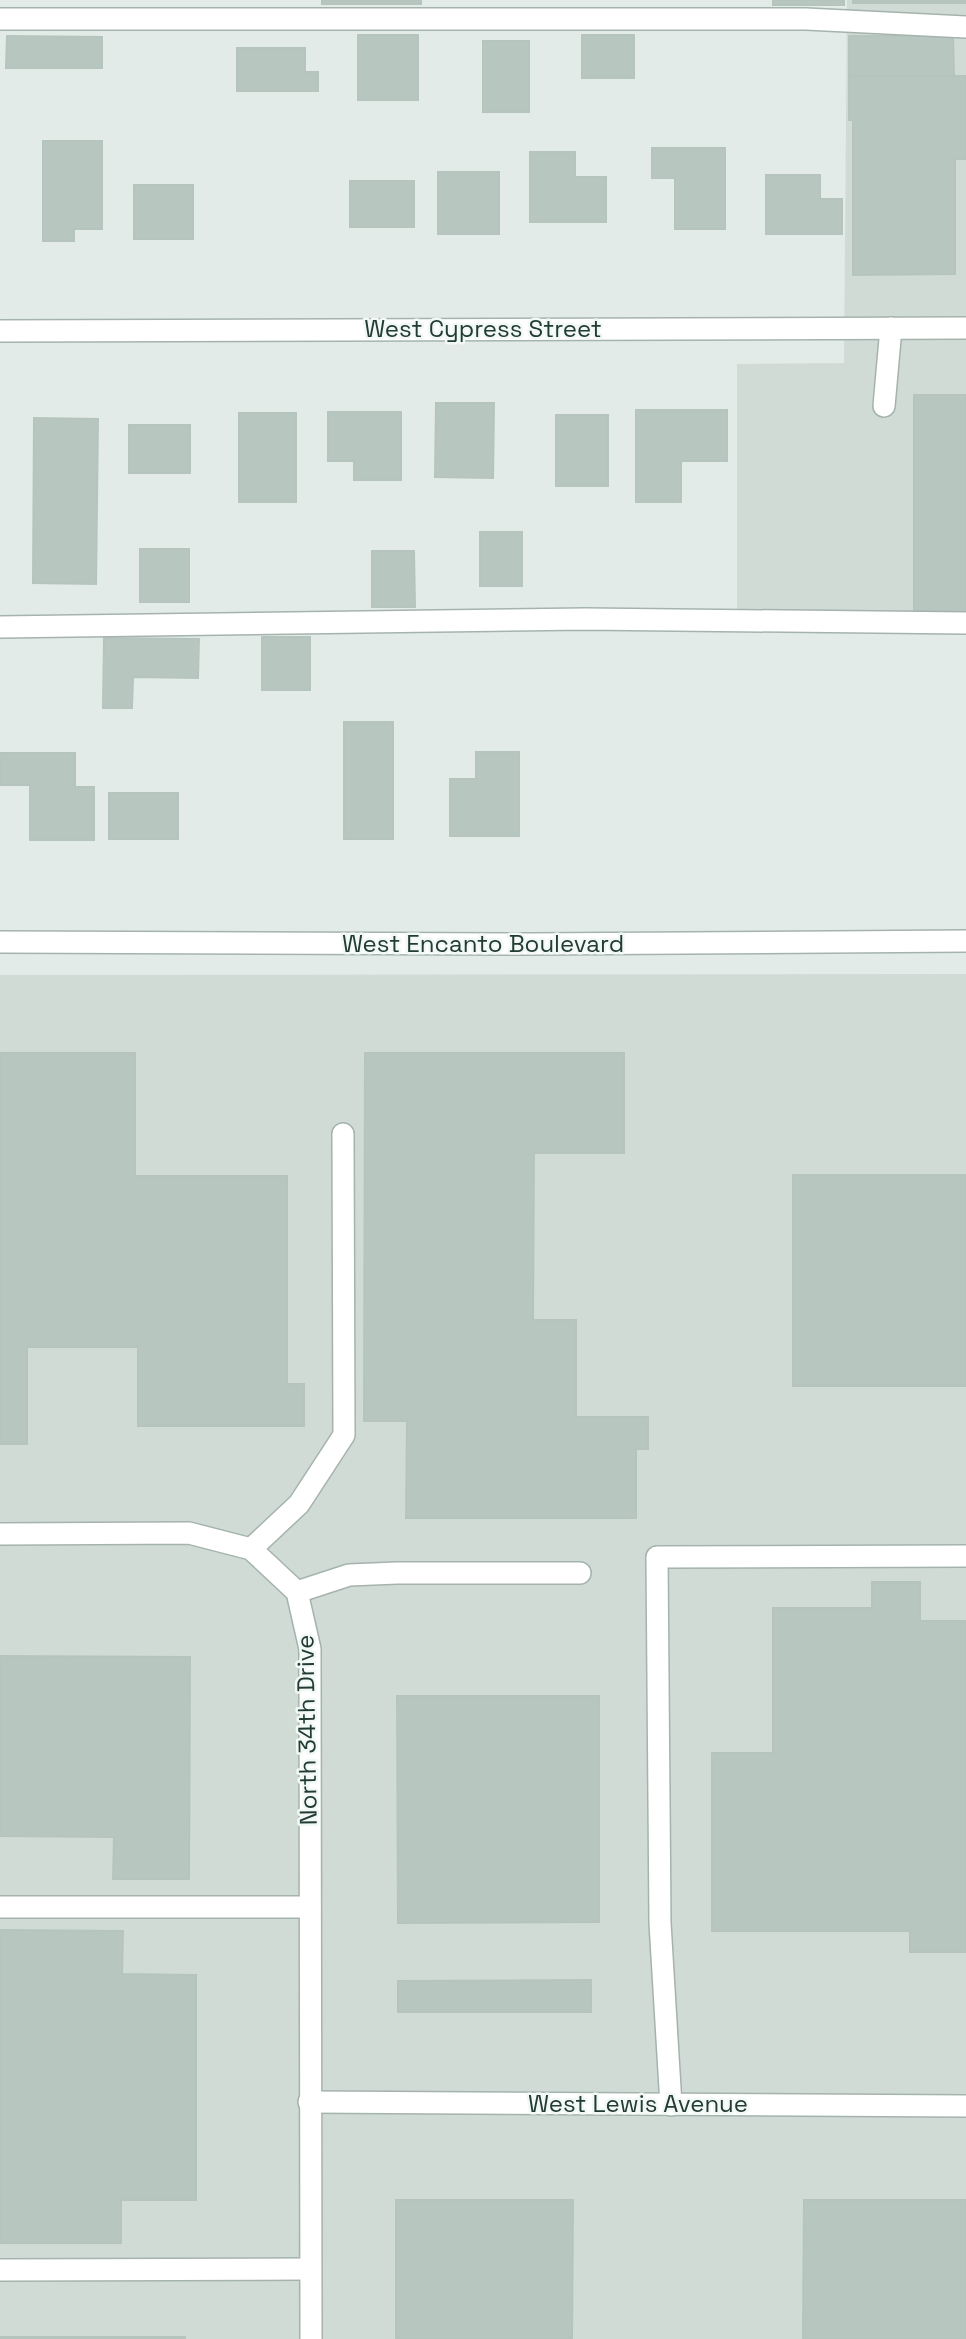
<svg xmlns="http://www.w3.org/2000/svg" width="966" height="2339" font-family="'Space Grotesk',sans-serif">
	<style>
		.built { fill: #d0dbd6 }
		.building { fill: #b8c6c0; stroke: #b5c5be; stroke-width: 2 }
		.lines { fill: none; stroke-linecap: round; stroke-linejoin: round }
		.minor-casing { stroke: #a5b3ae; stroke-width: 24 }
		.minor { stroke: #fff; stroke-width: 21 }
		.labels { text-anchor: middle; stroke-width: 5; stroke-linejoin: round; paint-order: stroke }
		.street-label { font-size: 24px; fill: #233b35; stroke: #f2f8f5 }
	</style>
	<rect width="100%" height="100%" fill="#e2ebe7"/>
	<g class="built">
		<polygon points="847,0 966,0 966,612 737,609 737,364 844,363"/>
		<polygon points="966,974 966,2339 0,2339 0,975"/>
	</g>
	<g class="building">
		<rect x="322" y="0" width="99" height="4"/>
		<rect x="773" y="0" width="71" height="5"/>
		<rect x="853" y="0" width="113" height="3"/>
		<rect x="358" y="35" width="60" height="65"/>
		<rect x="582" y="35" width="52" height="43"/>
		<polygon points="7,36 102,37 102,68 6,68"/>
		<polygon points="849,36 953,36 954,76 849,76"/>
		<rect x="483" y="41" width="46" height="71"/>
		<polygon points="237,48 305,48 305,72 318,72 318,91 237,91"/>
		<polygon points="849,76 966,76 966,159 955,159 955,274 853,275 853,120 849,120"/>
		<polygon points="43,141 102,141 102,229 74,229 74,241 43,241"/>
		<polygon points="652,148 725,148 725,229 675,229 675,178 652,178"/>
		<polygon points="530,152 575,152 575,177 606,177 606,222 530,222"/>
		<rect x="438" y="172" width="61" height="62"/>
		<polygon points="766,175 820,175 820,199 842,199 842,234 766,234"/>
		<rect x="350" y="181" width="64" height="46"/>
		<rect x="134" y="185" width="59" height="54"/>
		<rect x="914" y="395" width="52" height="216"/>
		<polygon points="436,403 494,403 493,478 435,477"/>
		<polygon points="636,410 727,410 727,461 681,461 681,502 636,502"/>
		<polygon points="328,412 401,412 401,480 354,480 354,461 328,461"/>
		<rect x="239" y="413" width="57" height="89"/>
		<rect x="556" y="415" width="52" height="71"/>
		<polygon points="34,418 98,419 96,584 33,583"/>
		<rect x="129" y="425" width="61" height="48"/>
		<rect x="480" y="532" width="42" height="54"/>
		<rect x="140" y="549" width="49" height="53"/>
		<polygon points="372,551 414,551 415,607 372,607"/>
		<rect x="262" y="637" width="48" height="53"/>
		<polygon points="104,638 199,639 198,678 133,677 132,708 103,708"/>
		<rect x="344" y="722" width="49" height="117"/>
		<polygon points="476,752 519,752 519,836 450,836 450,779 476,779"/>
		<polygon points="0,753 75,753 75,787 94,787 94,840 30,840 30,785 0,785"/>
		<rect x="109" y="793" width="69" height="46"/>
		<polygon points="0,1053 135,1053 135,1176 287,1176 287,1384 304,1384 304,1426 138,1426 138,1347 27,1347 27,1444 0,1444"/>
		<polygon points="365,1053 624,1053 624,1153 534,1153 533,1320 576,1320 576,1417 648,1417 648,1449 636,1449 636,1518 406,1518 407,1421 364,1421"/>
		<rect x="793" y="1175" width="173" height="211"/>
		<polygon points="872,1582 920,1582 920,1621 966,1621 966,1952 910,1952 910,1931 712,1931 712,1753 773,1753 773,1608 872,1608"/>
		<polygon points="0,1656 190,1657 189,1879 113,1879 114,1837 0,1836"/>
		<polygon points="397,1696 599,1696 599,1922 398,1923"/>
		<polygon points="0,1930 123,1931 122,1974 196,1975 196,2200 121,2200 121,2243 0,2243"/>
		<polygon points="591,1980 591,2012 398,2012 398,1981"/>
		<polygon points="396,2200 573,2200 572,2339 396,2339"/>
		<polygon points="804,2200 966,2200 966,2339 803,2339"/>
		<rect x="0" y="2337" width="185" height="2"/>
	</g>
	<g class="lines">
		<defs>
			<g id="minor">
				<polyline points="0,19 806,19 966,27"/>
				<polyline points="0,331 966,328"/>
				<polyline points="884,406 891,328"/>
				<polyline points="0,627 585,619 966,623"/>
				<polyline points="0,942 530,944 966,941"/>
				<polyline points="0,1534 189,1533 251,1549 297,1592 310,1649 311,2339"/>
				<polyline points="251,1549 299,1504 344,1435 343,1134"/>
				<polyline points="297,1592 349,1575 397,1573 580,1573"/>
				<polyline points="0,1907 310,1907"/>
				<polyline points="309,2102 966,2106"/>
				<polyline points="671,2105 660,1923 657,1557 966,1556"/>
				<polyline points="0,2270 310,2269"/>
			</g>
		</defs>
		<use href="#minor" class="minor-casing"/>
		<use href="#minor" class="minor"/>
	</g>
	<g class="labels">
		<g class="street-label">
			<text x="483" y="337">West Cypress Street</text>
			<text x="483" y="952">West Encanto Boulevard</text>
			<text transform="translate(307 1730) rotate(-91)" y="8">North 34th Drive</text>
			<text x="638" y="2112">West Lewis Avenue</text>
		</g>
	</g>
</svg>
